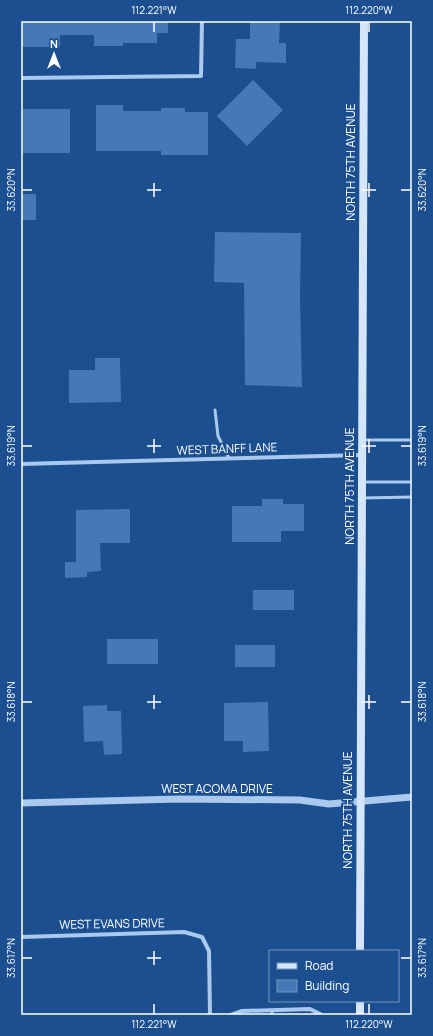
<svg xmlns="http://www.w3.org/2000/svg" width="433" height="1036" font-family="Manrope,sans-serif">
	<style>
		.building { fill: #4478b7 }
		.lines { fill: none; stroke-linecap: round; stroke-linejoin: round }
		.service { stroke: #a9c9ee; stroke-width: 3 }
		.minor { stroke: #a9c9ee; stroke-width: 4 }
		.tertiary { stroke: #a9c9ee; stroke-width: 7 }
		.secondary { stroke: #d6e6fa; stroke-width: 8 }
		.ticks { fill: none; stroke: #fff; stroke-width: 1.5 }
		.labels { text-anchor: middle; stroke-width: 4; stroke-linejoin: round; paint-order: stroke }
		.street-label { font-size: 12px; fill: #fff; stroke: #1b4f8f }
		.neatline { fill: none; stroke: #fff; stroke-width: 1.5 }
		.ticks-label { font-size: 10px; text-anchor: middle; fill: #fff }
	</style>
	<rect width="100%" height="100%" fill="#1b4f8f"/>
	<g class="building">
		<polygon points="21,21 168,21 168,33 157,33 157,43 123,43 123,46 94,46 94,35 60,35 60,47 21,47"/>
		<polygon points="250,21 280,21 279,43 286,43 286,63 256,62 256,69 235,68 236,39 250,39"/>
		<polygon points="253,80 283,110 247,146 217,116"/>
		<polygon points="96,105 123,105 123,111 161,111 161,108 185,108 185,112 208,112 208,155 161,155 161,151 96,151"/>
		<rect x="23" y="109" width="47" height="44"/>
		<rect x="21" y="194" width="15" height="26"/>
		<polygon points="215,232 301,233 300,298 302,387 245,385 244,283 214,282"/>
		<polygon points="95,358 120,358 121,402 69,403 69,370 95,370"/>
		<polygon points="262,499 283,499 283,504 304,504 304,531 281,531 281,542 232,542 232,506 262,506"/>
		<polygon points="130,509 130,543 100,543 101,571 87,572 87,577 65,578 65,562 76,562 76,510"/>
		<rect x="253" y="590" width="41" height="20"/>
		<rect x="107" y="639" width="51" height="25"/>
		<rect x="235" y="645" width="40" height="22"/>
		<polygon points="268,702 269,751 243,752 243,741 224,741 224,703"/>
		<polygon points="107,705 107,711 121,711 122,754 104,755 103,741 84,742 83,706"/>
	</g>
	<g class="lines">
		<g class="service">
			<polyline points="215,410 218,436 229,458"/>
			<polyline points="364,440 412,440"/>
			<polyline points="364,482 412,482"/>
			<polyline points="363,498 412,497"/>
			<polyline points="272,1010 272,1015"/>
		</g>
		<g class="minor">
			<polyline points="21,78 201,76 202,21"/>
			<polyline points="21,464 362,455"/>
			<polyline points="21,937 184,932 202,937 209,951 210,1015"/>
			<polyline points="231,1015 242,1011 310,1009 322,1015"/>
		</g>
		<polyline class="tertiary" points="21,803 180,799 300,800 329,804 412,797"/>
		<g class="secondary">
			<polyline points="360,951 364,21"/>
			<polyline points="360,1015 360,1001"/>
		</g>
	</g>
	<path class="ticks" d="M154,22V32M369,22V32M154,183V197M369,183V197M22,190H32M147,190H161M362,190H376M401,190H411M154,439V453M369,439V453M22,446H32M147,446H161M362,446H376M401,446H411M154,695V709M369,695V709M22,702H32M147,702H161M362,702H376M401,702H411M154,951V965M22,958H32M147,958H161M401,958H411M154,1004V1014M369,1004V1014"/>
	<g class="labels">
		<g class="street-label">
			<text transform="translate(351 162) rotate(-90)" y="4">NORTH 75TH AVENUE</text>
			<text transform="translate(227 449) rotate(-2)" y="4">WEST BANFF LANE</text>
			<text transform="translate(350 486) rotate(-90)" y="4">NORTH 75TH AVENUE</text>
			<text x="217" y="793">WEST ACOMA DRIVE</text>
			<text transform="translate(348 810) rotate(-90)" y="4">NORTH 75TH AVENUE</text>
			<text transform="translate(112 924) rotate(-1)" y="4">WEST EVANS DRIVE</text>
		</g>
	</g>
	<rect width="433" height="1036" fill="none" stroke="#1b4f8f" stroke-width="44"/>
	<rect x="269" y="950" width="130" height="52" fill="#1b4f8f" stroke="#7695bc"/>
	<rect x="277" y="963" width="20" height="6" fill="#d6e6fa" stroke="#7695bc"/>
	<text x="305" y="970" font-size="12" fill="#ffffff">Road</text>
	<rect x="277" y="980" width="20" height="12" fill="#4478b7" stroke="#7695bc"/>
	<text x="305" y="990" font-size="12" fill="#ffffff">Building</text>
	<g transform="translate(54 54)" stroke="#1b4f8f" stroke-width="3" paint-order="stroke">
	<path d="M0-3L7 15L0 10L-7 15Z" fill="#ffffff"/>
	<text y="-6" font-size="11" font-weight="bold" text-anchor="middle" fill="#ffffff">N</text>
	</g>
	<rect x="22" y="22" width="389" height="992" class="neatline"/>
	<g class="ticks-label">
		<text x="154" y="14">112.221°W</text>
		<text x="369" y="14">112.220°W</text>
		<text transform="translate(11 190) rotate(-90)" y="4">33.620°N</text>
		<text transform="translate(422 190) rotate(-90)" y="4">33.620°N</text>
		<text transform="translate(11 446) rotate(-90)" y="4">33.619°N</text>
		<text transform="translate(422 446) rotate(-90)" y="4">33.619°N</text>
		<text transform="translate(11 702) rotate(-90)" y="4">33.618°N</text>
		<text transform="translate(422 702) rotate(-90)" y="4">33.618°N</text>
		<text transform="translate(11 958) rotate(-90)" y="4">33.617°N</text>
		<text transform="translate(422 958) rotate(-90)" y="4">33.617°N</text>
		<text x="154" y="1028">112.221°W</text>
		<text x="369" y="1028">112.220°W</text>
	</g>
</svg>
